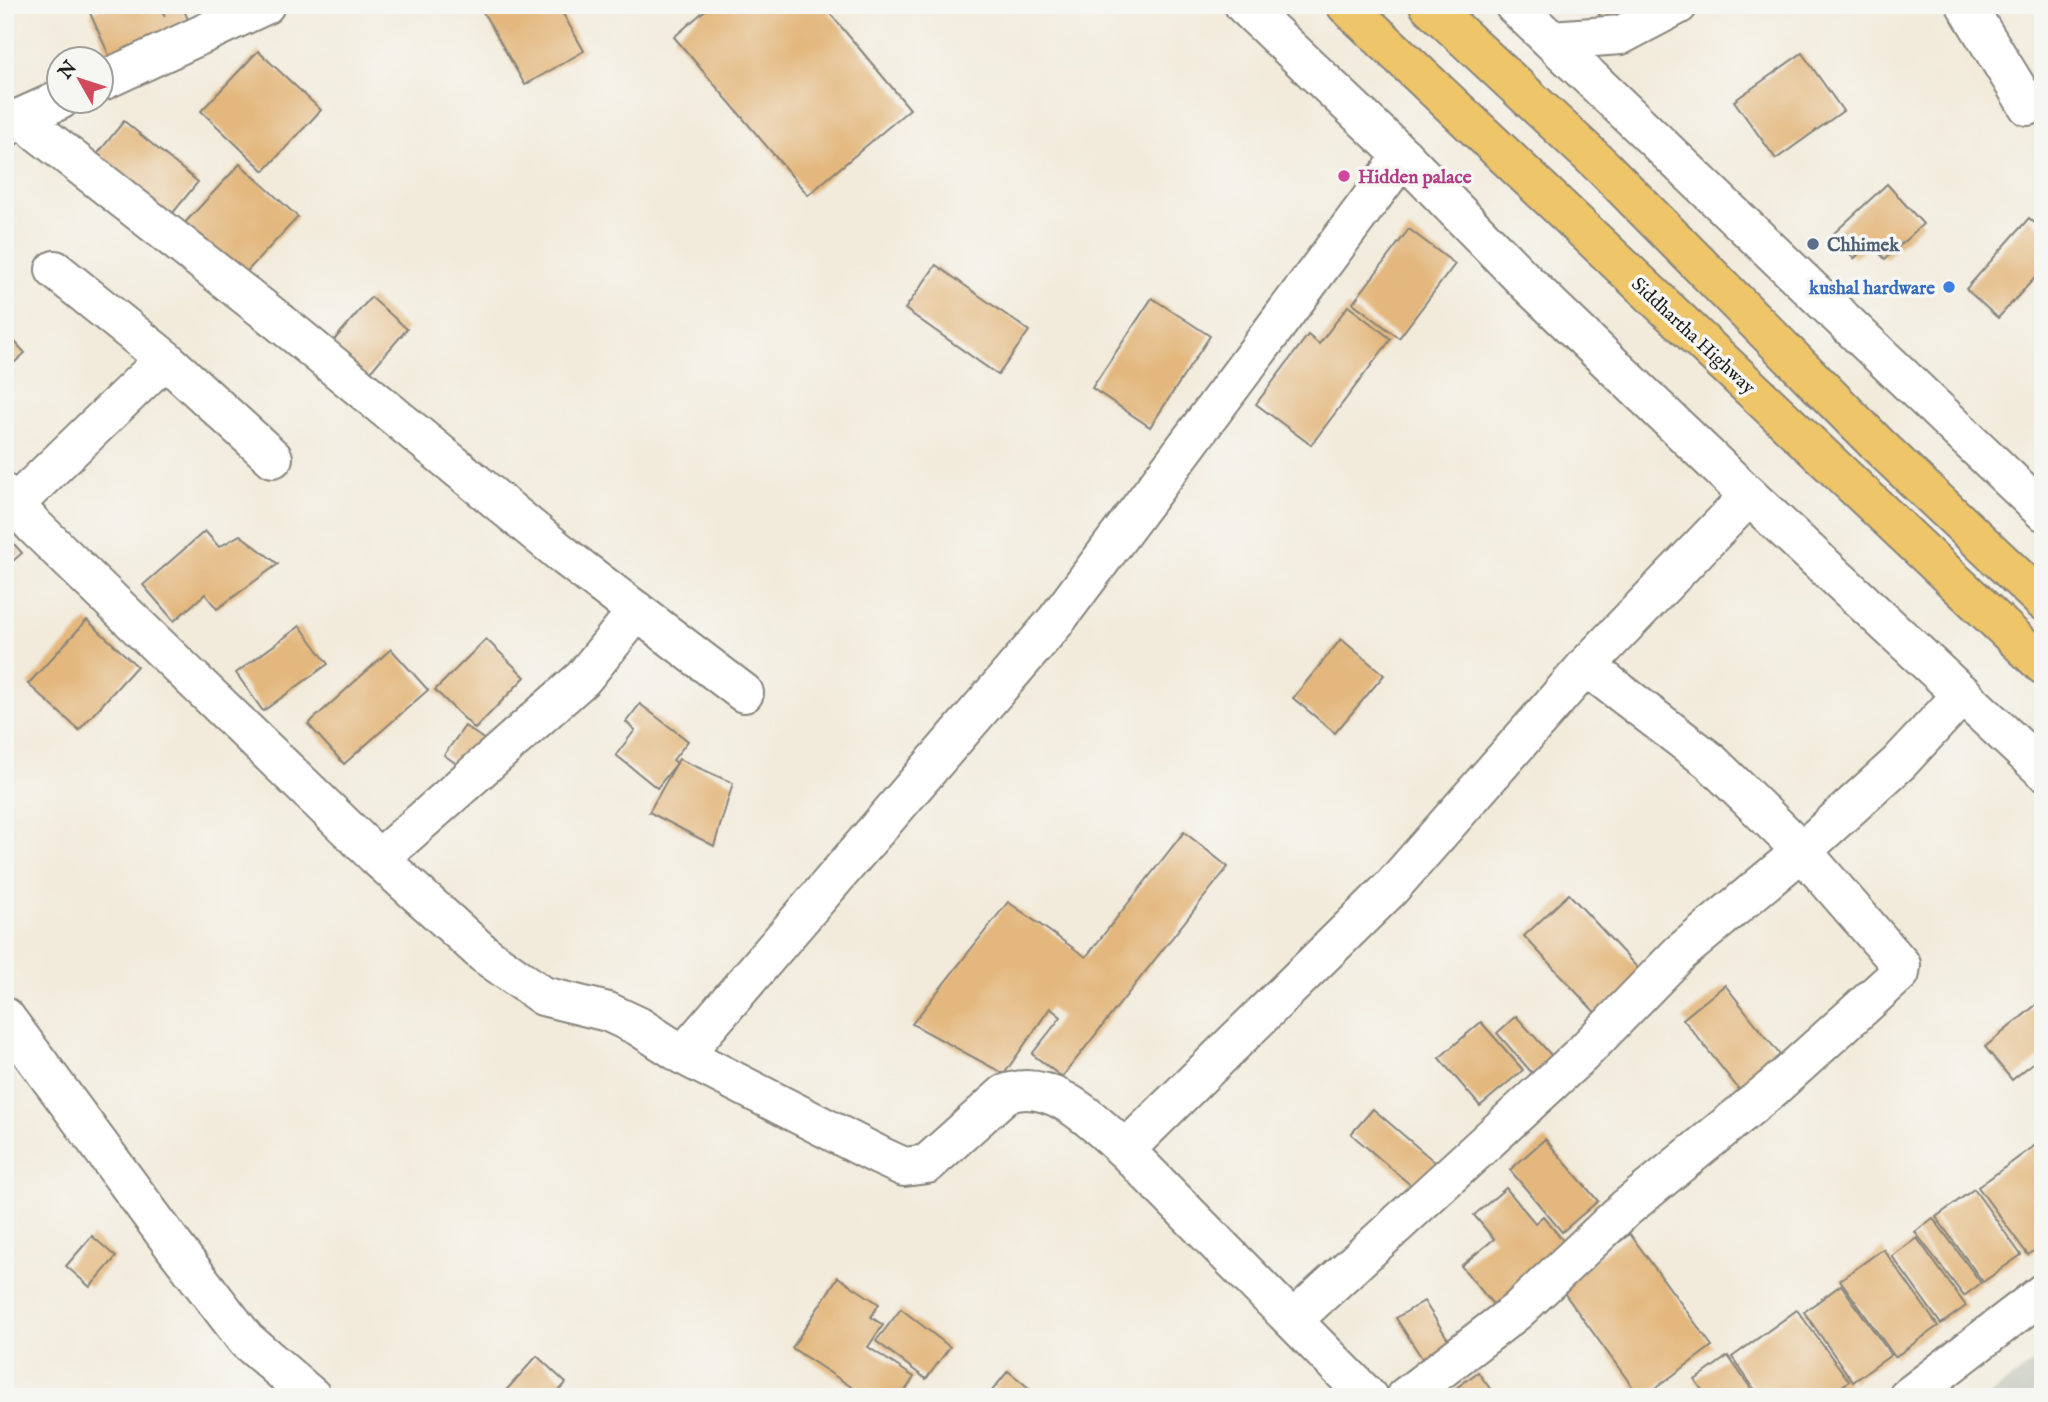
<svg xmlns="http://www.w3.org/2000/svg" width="2048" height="1402" font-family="'IM FELL English',serif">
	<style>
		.industrial { fill: #c2c6b9 }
		.building { fill: #e3b77d }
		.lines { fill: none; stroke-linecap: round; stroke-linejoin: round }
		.minor-casing { stroke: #87847c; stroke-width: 42 }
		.highway-casing { stroke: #87847c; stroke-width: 42 }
		.minor { stroke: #fff; stroke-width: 38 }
		.highway { stroke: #eec569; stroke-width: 38 }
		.hotel-dot { fill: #d1479c; stroke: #f6f6f2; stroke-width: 2.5 }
		.service-dot { fill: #5c6f8a; stroke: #f6f6f2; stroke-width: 2.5 }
		.shop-dot { fill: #3f7fe0; stroke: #f6f6f2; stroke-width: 2.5 }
		.labels { text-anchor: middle; stroke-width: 7; stroke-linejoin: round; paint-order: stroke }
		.hotel-label { font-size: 19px; font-weight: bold; fill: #b23c85; stroke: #f6f6f2; text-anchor: start }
		.service-label { font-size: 19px; font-weight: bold; fill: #4e5e75; stroke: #f6f6f2; text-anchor: start }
		.shop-label { font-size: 19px; font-weight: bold; fill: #366cbe; stroke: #f6f6f2; text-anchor: end }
		.street-label { font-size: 19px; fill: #1c1c1c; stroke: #f6f6f2 }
	</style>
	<rect width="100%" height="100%" fill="#f6f6f2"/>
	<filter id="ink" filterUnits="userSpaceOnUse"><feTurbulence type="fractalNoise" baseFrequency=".0143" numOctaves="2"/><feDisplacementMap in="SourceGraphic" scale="14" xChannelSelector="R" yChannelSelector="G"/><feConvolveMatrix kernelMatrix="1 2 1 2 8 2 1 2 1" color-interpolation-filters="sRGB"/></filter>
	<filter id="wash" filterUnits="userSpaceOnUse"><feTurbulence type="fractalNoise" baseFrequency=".00686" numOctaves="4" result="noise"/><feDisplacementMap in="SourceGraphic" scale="28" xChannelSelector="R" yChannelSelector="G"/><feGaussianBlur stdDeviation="1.57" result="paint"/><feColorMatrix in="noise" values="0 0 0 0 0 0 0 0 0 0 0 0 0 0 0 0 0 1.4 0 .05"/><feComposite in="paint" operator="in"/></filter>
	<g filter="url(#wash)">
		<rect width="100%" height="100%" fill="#f2ebdb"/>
		<polygon class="industrial" points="2043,1354 2043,1397 1988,1397"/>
		<g id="blocks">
			<g class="building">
				<polygon points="106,5 160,5 165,17 161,5 182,5 194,34 116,71 90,13"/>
				<polygon points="479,5 558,5 584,51 525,85"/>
				<polygon points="711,5 823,5 910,109 808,195 674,37"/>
				<polygon points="1591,5 1625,5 1606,22"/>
				<polygon points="258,51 321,110 264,171 201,111"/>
				<polygon points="1802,53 1843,111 1776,159 1734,101"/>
				<polygon points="124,121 198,182 168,219 94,158"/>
				<polygon points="240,164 298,217 236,283 179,229"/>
				<polygon points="1887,184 1923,224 1885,259 1870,243 1854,259 1832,235"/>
				<polygon points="2029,218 2043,230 2043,269 1998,318 1966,289"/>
				<polygon points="1409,229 1455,264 1399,338 1353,303"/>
				<polygon points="936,265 1029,331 998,375 905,309"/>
				<polygon points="371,297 407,329 365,378 329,346"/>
				<polygon points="1152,298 1210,336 1150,427 1092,388"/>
				<polygon points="1348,306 1391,339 1311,445 1256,404 1308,335 1319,344"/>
				<polygon points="5,331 25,353 5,371"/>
				<polygon points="205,531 219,547 240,535 278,564 217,609 205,594 174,621 143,585"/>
				<polygon points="5,534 22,553 5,568"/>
				<polygon points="87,620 137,666 79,730 28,684"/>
				<polygon points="300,626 328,664 263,711 236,673"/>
				<polygon points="486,639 525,677 475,729 435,690"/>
				<polygon points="1341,639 1384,675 1335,733 1293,698"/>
				<polygon points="391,649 428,690 344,764 308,724"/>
				<polygon points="640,704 688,741 673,760 677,763 657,788 616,755 635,730 626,722"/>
				<polygon points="465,726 489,743 468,772 444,755"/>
				<polygon points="679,759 733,783 714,846 649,812"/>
				<polygon points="1184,832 1228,867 1062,1077 1032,1054 1061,1017 1050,1008 1004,1074 912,1024 1008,902 1086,957"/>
				<polygon points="1569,894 1646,977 1601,1019 1524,936"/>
				<polygon points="1725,985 1784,1060 1742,1093 1683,1019"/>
				<polygon points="2043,999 2043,1055 2012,1080 1985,1047"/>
				<polygon points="1516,1016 1552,1056 1533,1074 1497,1033"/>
				<polygon points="1481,1022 1523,1070 1480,1106 1439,1058"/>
				<polygon points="1373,1109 1436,1163 1414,1188 1351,1134"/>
				<polygon points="1545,1139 1598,1201 1562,1232 1510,1170"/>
				<polygon points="2037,1144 2043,1152 2043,1245 2028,1255 1978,1187"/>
				<polygon points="1506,1188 1535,1223 1543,1216 1569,1248 1496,1308 1461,1266 1494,1239 1474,1215"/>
				<polygon points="1974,1189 2021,1255 1983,1282 1936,1217"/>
				<polygon points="1933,1218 1981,1283 1964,1296 1915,1232"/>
				<polygon points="1630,1234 1712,1346 1644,1397 1640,1397 1559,1286"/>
				<polygon points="92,1236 116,1257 90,1287 66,1266"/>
				<polygon points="1917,1238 1966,1306 1941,1324 1892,1256"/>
				<polygon points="1883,1249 1938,1326 1895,1357 1840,1280"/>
				<polygon points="838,1277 879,1304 871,1317 883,1325 868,1347 914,1377 901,1397 867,1397 792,1348"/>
				<polygon points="1841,1285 1891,1355 1853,1382 1804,1312"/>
				<polygon points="1424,1301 1456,1352 1429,1369 1396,1318"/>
				<polygon points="901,1309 950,1347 926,1379 876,1341"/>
				<polygon points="1797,1310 1849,1381 1828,1397 1760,1397 1732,1357"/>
				<polygon points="537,1356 566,1383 553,1397 500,1397"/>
				<polygon points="1728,1356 1757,1397 1707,1397 1695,1380"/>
				<polygon points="1008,1371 1029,1388 1040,1397 987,1397"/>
				<polygon points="1478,1372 1496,1397 1444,1397"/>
			</g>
		</g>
	</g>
	<g filter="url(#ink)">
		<use href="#blocks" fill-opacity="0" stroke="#87847c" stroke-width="2"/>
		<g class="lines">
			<defs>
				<g id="minor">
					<polyline points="1244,5 1403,156 1529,285 1749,496 2043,770"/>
					<polyline points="1514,5 2043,511"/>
					<polyline points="1966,5 2028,106 2043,99"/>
					<polyline points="1551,40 1621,35 1678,5"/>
					<polyline points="102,81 265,5"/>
					<polyline points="20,118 296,335 567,558 744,693"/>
					<polyline points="5,128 20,118 60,100"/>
					<polyline points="55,270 165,359 273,458"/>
					<path d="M5,494L35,527L379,859L484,954L543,996L608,1012L638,1026L683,1055L880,1156L904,1167L927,1164L1005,1094C1051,1076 1094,1122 1125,1150L1368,1397"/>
					<polyline points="15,504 165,359"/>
					<polyline points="379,859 583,678 637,611"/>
					<polyline points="5,1017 176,1249 246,1340 312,1397"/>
					<polyline points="683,1055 1055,622 1403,156"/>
					<polyline points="1125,1150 1391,888 1586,666 1749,496"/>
					<polyline points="1294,1319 1582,1054 1680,953 1802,851 1899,763 1963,694"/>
					<polyline points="1405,1397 1517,1311 1626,1208 1774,1087 1900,973 1901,965 1802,851 1710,761 1586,666"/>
					<polyline points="1908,1397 2043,1293"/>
				</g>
				<g id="highway">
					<polyline points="1346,5 2043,665"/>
					<polyline points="1429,5 1604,168 1879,446 2043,601"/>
				</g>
			</defs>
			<use href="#minor" class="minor-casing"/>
			<use href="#highway" class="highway-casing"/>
			<use href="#minor" class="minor"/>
			<use href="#highway" class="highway"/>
		</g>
	</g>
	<circle class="hotel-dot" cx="1344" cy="176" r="7"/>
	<circle class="service-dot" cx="1813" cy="244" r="7"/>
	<circle class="shop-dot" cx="1949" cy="287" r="7"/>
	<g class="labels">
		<g class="hotel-label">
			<text x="1358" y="183">Hidden palace</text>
		</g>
		<g class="service-label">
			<text x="1827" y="251">Chhimek</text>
		</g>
		<g class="shop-label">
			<text x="1935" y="294">kushal hardware</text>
		</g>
		<g class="street-label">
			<text transform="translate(1694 335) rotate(43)" y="7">Siddhartha Highway</text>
		</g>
	</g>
	<rect width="2048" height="1402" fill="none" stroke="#f6f6f2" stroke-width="28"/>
	<g transform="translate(80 80) rotate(309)"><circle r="33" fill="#f6f6f2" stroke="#9f9f9c" stroke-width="2"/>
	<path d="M0-5L12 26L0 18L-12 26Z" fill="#d1495b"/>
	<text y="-10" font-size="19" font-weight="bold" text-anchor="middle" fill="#1c1c1c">N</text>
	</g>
</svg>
